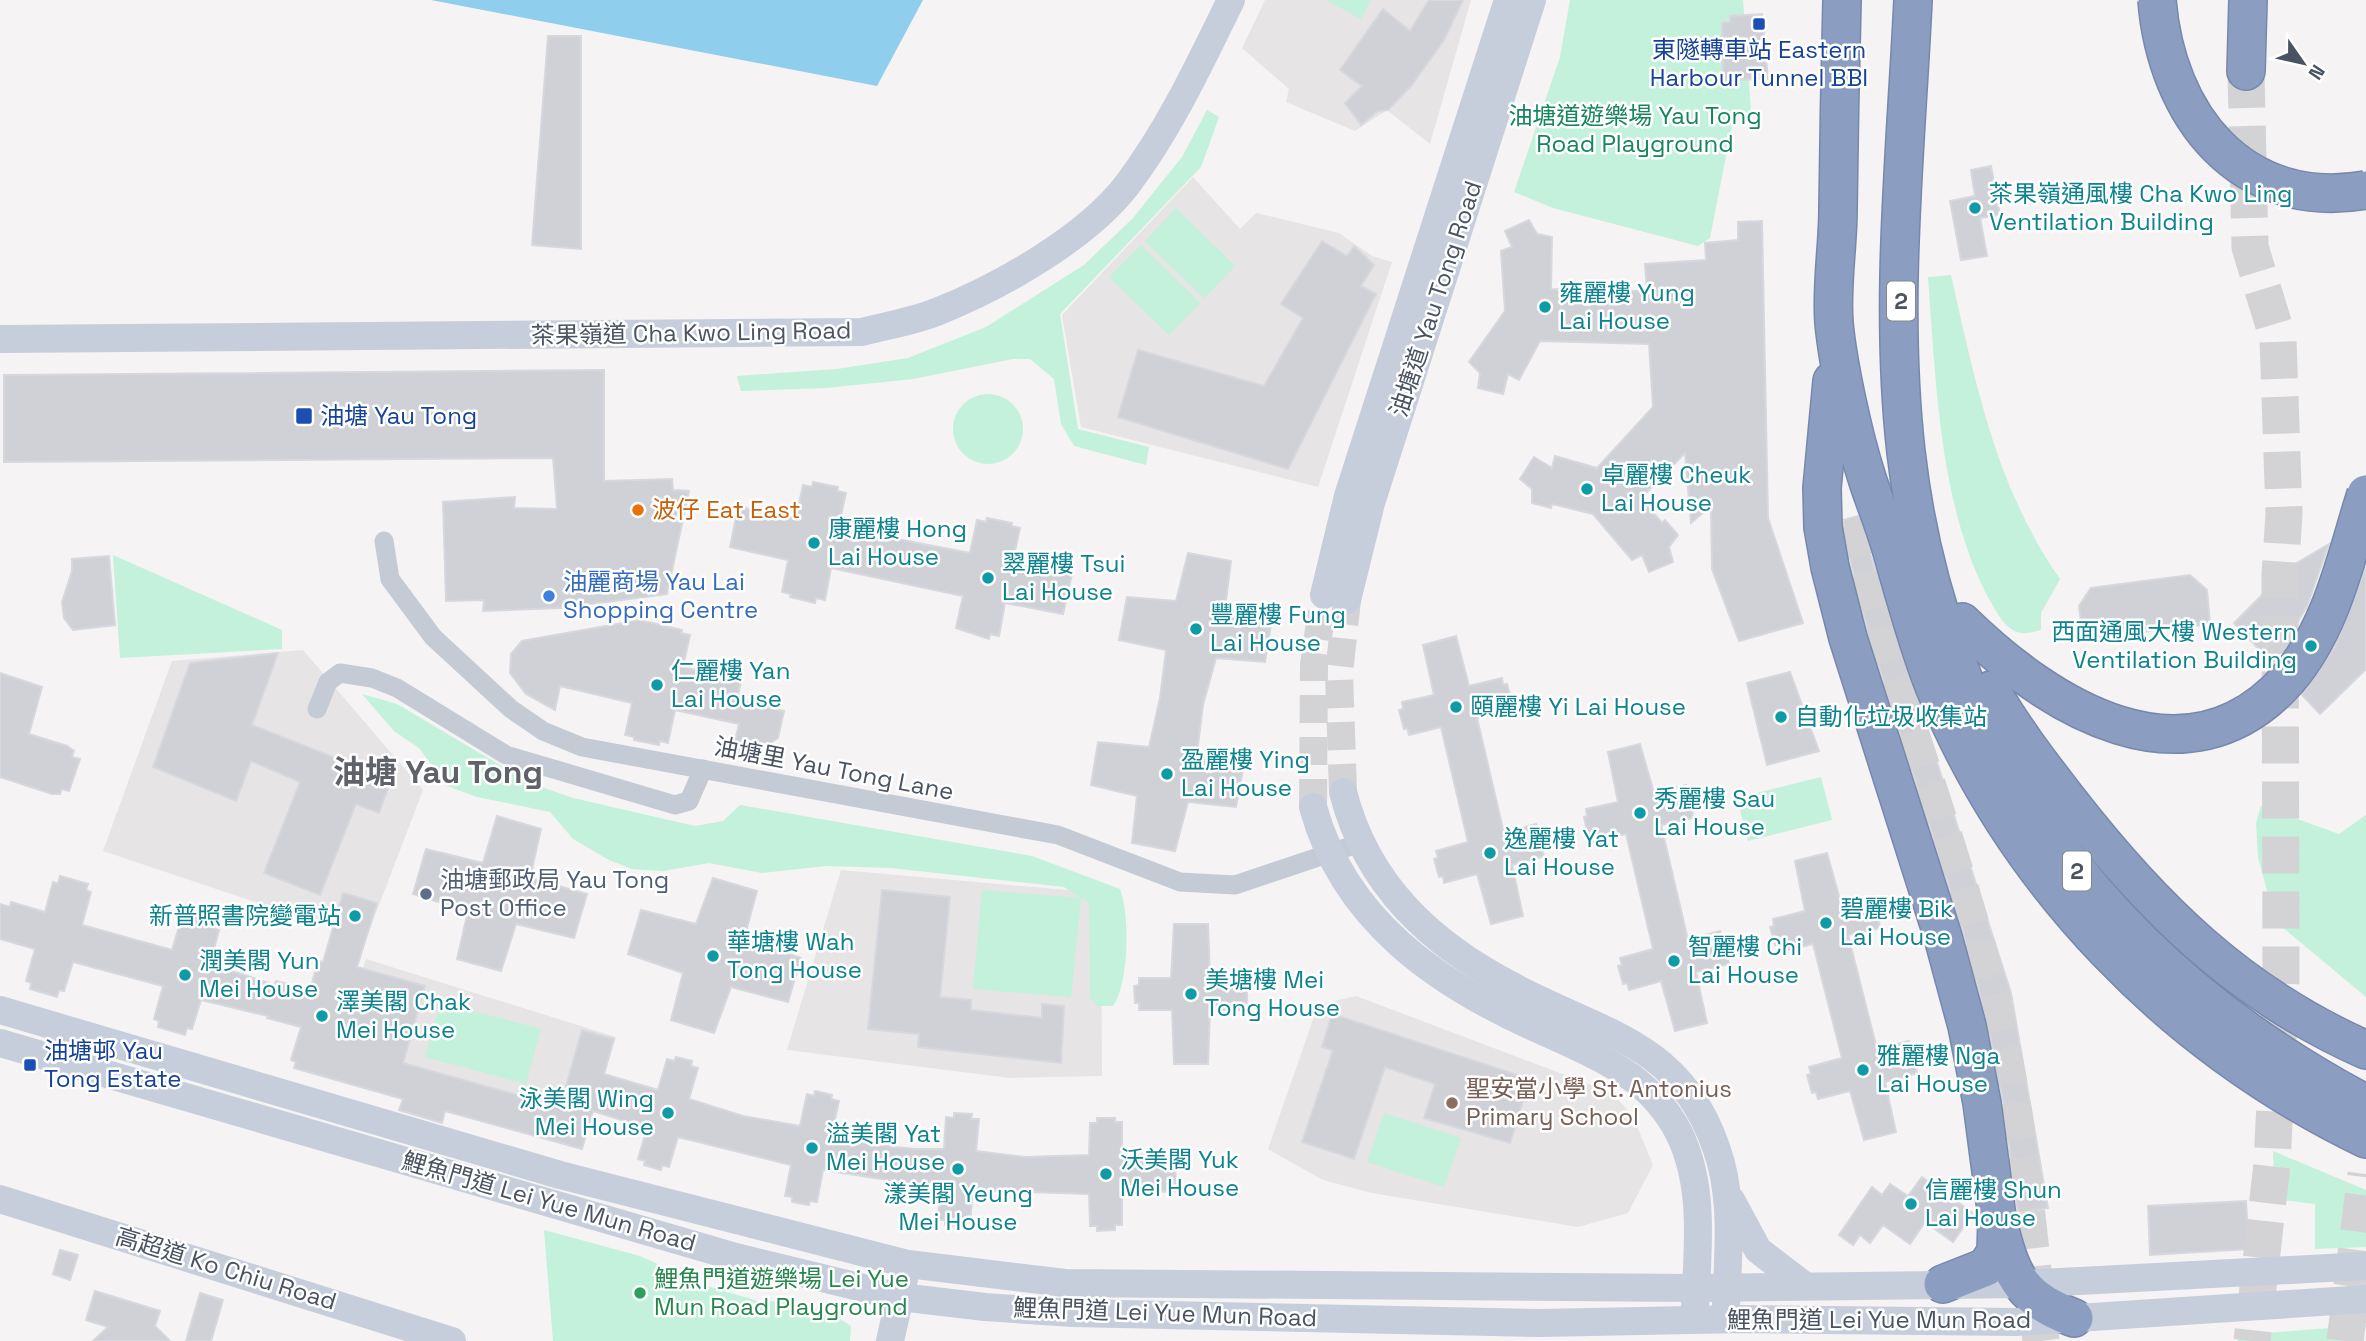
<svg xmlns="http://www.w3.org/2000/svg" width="2366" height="1341" font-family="'Space Grotesk','Noto Sans TC',sans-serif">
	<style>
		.education { fill: #e6e4e5 }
		.green { fill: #c3f1db }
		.water { fill: #90ceee }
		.building { fill: #cfd1d7; stroke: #d7d8de; stroke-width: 2 }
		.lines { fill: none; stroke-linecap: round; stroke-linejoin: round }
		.secondary-tunnel { stroke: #d3d3d6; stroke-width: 28; stroke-dasharray: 28 14; stroke-linecap: butt }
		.highway-tunnel { stroke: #d3d3d6; stroke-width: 37; stroke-dasharray: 37 18; stroke-linecap: butt }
		.highway-casing { stroke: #7689ad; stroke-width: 40 }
		.street { stroke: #c4cbd4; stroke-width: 19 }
		.secondary { stroke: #c6cddb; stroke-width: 28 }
		.highway { stroke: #8b9ec1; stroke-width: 37 }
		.highway-bridge-casing { stroke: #7689ad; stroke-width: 40; stroke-linecap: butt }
		.highway-bridge { stroke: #8b9ec1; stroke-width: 37 }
		.transit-dot { fill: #1a4fb4; stroke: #fff; stroke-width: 2.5 }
		.culture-dot { fill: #0f9aa8; stroke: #fff; stroke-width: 2.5 }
		.food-dot { fill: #e8710a; stroke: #fff; stroke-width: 2.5 }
		.shop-dot { fill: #3f7fe0; stroke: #fff; stroke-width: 2.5 }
		.service-dot { fill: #5c6f8a; stroke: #fff; stroke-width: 2.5 }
		.education-dot { fill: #8d6e63; stroke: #fff; stroke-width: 2.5 }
		.leisure-dot { fill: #2e9e5b; stroke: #fff; stroke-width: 2.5 }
		.labels { text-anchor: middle; stroke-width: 5; stroke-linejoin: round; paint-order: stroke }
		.shield { fill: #fff; stroke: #808790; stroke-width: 2 }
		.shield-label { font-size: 23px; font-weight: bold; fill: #4a5361 }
		.transit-label { font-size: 24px; fill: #164399; stroke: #fff; text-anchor: start }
		.park-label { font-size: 24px; fill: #17855d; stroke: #fff }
		.culture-label { font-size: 24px; fill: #0d838f; stroke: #fff; text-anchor: start }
		.street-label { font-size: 24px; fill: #4a5361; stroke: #fff }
		.food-label { font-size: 24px; fill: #c56008; stroke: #fff; text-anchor: start }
		.shop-label { font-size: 24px; fill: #366cbe; stroke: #fff; text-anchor: start }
		.service-label { font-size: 24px; fill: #4e5e75; stroke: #fff; text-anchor: start }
		.education-label { font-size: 24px; fill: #785e54; stroke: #fff; text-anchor: start }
		.leisure-label { font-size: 24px; fill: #27864d; stroke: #fff; text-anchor: start }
		.district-label { font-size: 32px; font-weight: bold; fill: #5f6268; stroke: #fff }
	</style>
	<rect width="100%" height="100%" fill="#f5f3f3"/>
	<g class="education">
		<polygon points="1265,0 1471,0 1430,144 1387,110 1355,131 1286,102 1289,89 1242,48"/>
		<polygon points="1193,177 1240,229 1256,213 1339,233 1372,256 1392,262 1318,487 1081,427 1062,315"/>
		<polygon points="303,650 423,790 366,939 103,851 172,661"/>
		<polygon points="841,870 1101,893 1102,1076 1010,1078 787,1050"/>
		<polygon points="366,959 616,1037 582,1149 327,1078"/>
		<polygon points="1356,996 1610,1092 1632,1114 1653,1165 1628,1213 1578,1227 1372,1193 1323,1180 1268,1149 1318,1005"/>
	</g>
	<g class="green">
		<polygon points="1326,0 1371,0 1361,19"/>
		<polygon points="1570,0 1743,0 1751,112 1734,115 1710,238 1698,246 1553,208 1514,192 1560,57"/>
		<polygon points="1207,110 1219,117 1201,167 1060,314 1078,429 1149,447 1146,465 1074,446 1061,424 1054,379 1030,359 1013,359 913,379 826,388 741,391 737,376 837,369 908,358 986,327 1084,265 1133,218 1182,157"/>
		<polygon points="1176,208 1235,266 1204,298 1145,241"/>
		<polygon points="1141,245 1200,303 1169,335 1109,277"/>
		<path d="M1951,275C1975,381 1996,488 2060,579L2041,613V630C2030,633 2021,636 2011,629C2001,622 1995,609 1989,599C1939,506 1936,381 1928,277Z"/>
		<circle cx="988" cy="429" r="35"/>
		<polygon points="113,555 282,630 282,649 120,658"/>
		<path d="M362,694L397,704L530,783L573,798L695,826L723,821L740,805L1032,856L1120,889C1130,914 1129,984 1113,1006H1097L1090,997L1089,903L1081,898L1071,997L973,989L982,890L1080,898L1064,887L891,868L826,866L762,873L709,863L663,871L632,869L609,860L573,839L550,812L477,797L447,786L419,748L394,731Z"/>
		<polygon points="1821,777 1832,820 1748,841 1737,798"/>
		<polygon points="2261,806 2339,834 2366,815 2366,997 2275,921 2258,857 2256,823"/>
		<polygon points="440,1002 541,1029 526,1084 425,1057"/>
		<polygon points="1384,1113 1461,1138 1444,1187 1367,1162"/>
		<polygon points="2273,1151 2366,1190 2366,1247 2315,1249 2315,1204 2275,1199"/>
		<polygon points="544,1230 640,1256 704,1285 758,1301 789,1301 834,1315 851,1326 850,1341 553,1341"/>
		<polygon points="2366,1325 2361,1341 2237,1341 2243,1335"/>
	</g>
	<polygon class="water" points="431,0 923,0 877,86"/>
	<g class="building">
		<polygon points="1429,0 1463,0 1444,40 1411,86 1388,110 1378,111 1361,125 1345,103 1362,86 1340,70 1383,9 1410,31"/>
		<polygon points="1762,14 1768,79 1723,80 1722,23 1730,22 1730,16"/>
		<polygon points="548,36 581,36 581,249 532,245"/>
		<polygon points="1991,166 2000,215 1980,218 1987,256 1961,260 1950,201 1975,196 1971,170"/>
		<polygon points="1529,220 1537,234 1552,237 1551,289 1603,291 1647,291 1645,264 1706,260 1705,243 1738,240 1738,222 1762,221 1768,518 1803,623 1739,641 1712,569 1711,506 1691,523 1685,453 1641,498 1662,523 1665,520 1678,535 1669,547 1673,562 1649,572 1642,555 1632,560 1593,514 1552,504 1551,508 1532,503 1532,489 1520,479 1534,457 1552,468 1555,456 1597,468 1653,407 1649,344 1540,341 1519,380 1508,374 1503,394 1478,388 1480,373 1469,362 1505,311 1501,251 1512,247 1505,231"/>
		<polygon points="1322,241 1347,256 1354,246 1374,265 1361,286 1376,294 1288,469 1118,417 1138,350 1264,386 1303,318 1281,304"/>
		<polygon points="604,370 604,481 672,479 673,490 689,491 667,594 560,608 483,611 484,600 446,601 443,502 515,497 514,508 557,509 553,458 4,462 4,375"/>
		<polygon points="813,482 838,487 837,491 846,493 839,525 897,539 970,553 977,520 986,522 987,518 1012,523 1011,526 1020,528 1013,560 1072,574 1063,614 1005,603 999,636 990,634 989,639 956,628 963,596 831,568 825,600 816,598 815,603 790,597 791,594 782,592 788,560 730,547 738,507 796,517 803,485 812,487"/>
		<polygon points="1858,516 2011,993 2048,1208 2018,1213 2003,1100 1987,1021 1963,931 1868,632 1851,563 1844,520"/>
		<polygon points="2329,544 2307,606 2273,664 2234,623 2290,567"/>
		<polygon points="1188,553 1231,561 1225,609 1272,619 1265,662 1216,658 1203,705 1197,753 1244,764 1236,807 1188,802 1175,851 1132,843 1137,796 1091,785 1098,742 1149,747 1160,698 1166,650 1119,640 1127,597 1176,601"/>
		<polygon points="109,556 115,625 73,630 64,618 62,602 72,571 72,559"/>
		<polygon points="2366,567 2366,669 2320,714 2302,695 2335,647"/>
		<polygon points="2190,575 2207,590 2210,624 2083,639 2079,606 2091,588"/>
		<polygon points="639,620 682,630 681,633 690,635 683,667 741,681 737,700 784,711 778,738 751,756 732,753 739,724 675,710 668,743 660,741 659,745 634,740 634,737 625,735 632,703 560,686 555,710 526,694 510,673 511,654 522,641"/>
		<polygon points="1456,636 1469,686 1502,678 1503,685 1507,684 1512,703 1508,704 1509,711 1477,718 1504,833 1536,824 1538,831 1541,830 1546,849 1542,850 1544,856 1512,865 1523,916 1491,924 1477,874 1444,883 1443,876 1439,877 1434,859 1438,858 1436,851 1468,842 1441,727 1409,735 1407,728 1404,729 1399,710 1403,709 1402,702 1434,695 1423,645"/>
		<polygon points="278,653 252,725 391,780 379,813 356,804 320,895 264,873 300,782 251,761 236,801 153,767 190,663"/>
		<polygon points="1790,672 1819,751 1767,765 1747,683"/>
		<polygon points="0,673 42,687 29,734 67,746 74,751 72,757 80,759 69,791 62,789 60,794 52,794 0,777"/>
		<polygon points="1640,744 1654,793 1686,785 1688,792 1692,791 1696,810 1692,811 1693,818 1661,825 1688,940 1720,931 1722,938 1726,937 1731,956 1727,956 1729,964 1696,972 1707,1023 1675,1031 1661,981 1629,990 1627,983 1623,984 1618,966 1622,965 1620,958 1653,949 1626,834 1593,842 1591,835 1588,836 1584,817 1587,816 1586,809 1618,802 1608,752"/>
		<polygon points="497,816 541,829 530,878 587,894 574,938 516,924 501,971 457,959 468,911 413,894 426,849 483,863"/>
		<polygon points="1827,853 1841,903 1873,896 1874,902 1878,901 1883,920 1879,921 1880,928 1848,935 1877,1049 1909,1041 1911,1048 1915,1047 1920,1065 1916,1066 1917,1073 1885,1082 1896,1132 1864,1140 1850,1091 1818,1099 1816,1092 1812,1093 1807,1075 1811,1074 1809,1067 1842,1058 1813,944 1780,952 1778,945 1775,945 1770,927 1774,926 1773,919 1805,911 1795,861"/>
		<polygon points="60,876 88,884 86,890 91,892 82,925 172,950 181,920 186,922 188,914 216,922 214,928 219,930 210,964 275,985 276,981 310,990 318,961 323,962 343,893 377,903 357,967 425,986 403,1063 560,1107 582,1030 614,1039 604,1074 658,1090 667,1059 674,1061 676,1057 692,1061 691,1066 698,1068 689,1099 743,1116 800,1126 807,1094 814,1096 815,1091 832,1095 831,1099 839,1101 832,1133 893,1147 916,1149 944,1149 946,1117 954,1118 954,1113 972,1114 971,1119 979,1119 976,1151 1025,1157 1089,1155 1090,1123 1097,1123 1097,1118 1115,1118 1115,1122 1122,1122 1122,1154 1175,1156 1176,1191 1122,1194 1122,1225 1115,1225 1115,1230 1097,1231 1097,1226 1090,1226 1089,1194 973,1190 970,1222 963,1222 963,1226 945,1225 945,1220 938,1220 940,1188 823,1170 817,1202 810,1201 809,1205 792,1202 792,1197 785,1196 791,1165 678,1137 669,1167 662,1165 661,1170 644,1165 645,1161 638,1159 647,1128 593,1111 582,1149 445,1111 442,1123 399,1110 403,1099 294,1068 296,1062 291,1060 301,1027 267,1018 268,1016 201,1000 192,1029 187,1028 185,1035 158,1027 159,1021 154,1019 163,986 73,962 64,991 59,990 57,997 30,989 31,983 26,981 35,949 0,939 0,904 10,907 11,902 45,912 53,882 58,884"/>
		<polygon points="713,878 757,891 744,939 801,958 788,1002 731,987 714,1033 671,1020 683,973 628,954 641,910 696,924"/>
		<polygon points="882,890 950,897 940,997 971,1000 971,1010 1042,1018 1042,1004 1064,1006 1061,1063 918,1047 919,1034 868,1029"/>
		<polygon points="1174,924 1208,924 1210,977 1242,977 1242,985 1247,985 1247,1003 1242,1003 1242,1010 1210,1010 1208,1064 1174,1064 1172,1010 1139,1010 1139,1003 1135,1003 1134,986 1139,985 1139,978 1171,978"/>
		<polygon points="1332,1014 1530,1079 1510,1143 1424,1118 1435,1084 1385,1067 1354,1159 1302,1142 1333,1050 1322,1047"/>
		<polygon points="1922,1177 1973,1213 1953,1242 1925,1222 1910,1244 1883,1225 1870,1243 1860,1235 1853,1245 1839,1235 1872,1187 1882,1195 1890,1184 1908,1196"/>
		<polygon points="2246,1201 2249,1249 2150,1255 2148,1206"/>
		<polygon points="60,1250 78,1255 70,1280 53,1274"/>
		<polygon points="95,1291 160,1311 155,1326 170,1341 93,1341 108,1327 86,1320"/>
		<polygon points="200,1293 223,1300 211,1341 186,1341"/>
	</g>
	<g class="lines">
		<g class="secondary-tunnel">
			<polyline points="1343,792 1339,673 1347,600"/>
			<polyline points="1313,807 1314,665 1324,595"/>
		</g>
		<g class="highway-tunnel">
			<polyline points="2246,71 2250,247 2278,339 2284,514 2280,575 2281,983 2272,1164 2252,1341"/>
			<path d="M1848,521C1889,688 1955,848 1995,1015C2020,1122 2028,1232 2041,1341"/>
			<polyline points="2345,1341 2366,1174"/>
		</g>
		<defs>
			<g id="highway">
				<path d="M1842,0C1840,70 1839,139 1838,209C1838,247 1831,285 1834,323C1838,365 1853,434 1866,475C1873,498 1883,521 1890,545C1904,593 1916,640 1934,686C2015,885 2173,1046 2366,1139"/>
				<path d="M1913,0C1906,150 1889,302 1906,452C1940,747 2107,967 2366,1104"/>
				<polyline points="2246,71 2248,0"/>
				<polyline points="1832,381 1822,488 1823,527 1830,567 1848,638 1943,937 1967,1026 1982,1103 1997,1217 1996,1252 1986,1267 1943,1284"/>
				<path d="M1962,622C2048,706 2186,794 2288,679"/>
				<path d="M1991,690C2013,729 2041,765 2068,800C2152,908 2239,994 2366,1050"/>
				<path d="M1999,1225C2011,1278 2023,1299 2074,1318"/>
			</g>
		</defs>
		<use href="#highway" class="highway-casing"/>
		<g class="street">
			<polyline points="384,541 390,579 433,637 511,709 543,731 582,747 1058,835 1180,882 1235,885 1360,843"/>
			<polyline points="317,709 328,682 340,673 372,678 397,688 506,755 675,805 689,801 703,769"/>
		</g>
		<g class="secondary">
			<path d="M0,339L862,332C888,325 915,321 939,311C1001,286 1086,238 1127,185C1170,128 1200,63 1231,0"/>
			<polyline points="1324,595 1348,496 1508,0"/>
			<polyline points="1347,600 1371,503 1532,0"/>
			<path d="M1343,792C1367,886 1432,945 1516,988C1610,1037 1688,1045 1721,1163C1733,1209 1728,1258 1726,1305"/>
			<path d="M1313,807C1344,920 1437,984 1538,1029C1591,1053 1643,1072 1674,1124C1706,1178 1698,1246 1695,1306"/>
			<polyline points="0,1010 560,1175 908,1264 1065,1283 1696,1288 2022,1284 2366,1266"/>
			<polyline points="0,1043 732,1256 900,1297 985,1307 1073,1313 1540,1323 1741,1319 2016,1322 2366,1299"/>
			<polyline points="0,1199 452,1341"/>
			<polyline points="1731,1200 1758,1250 1805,1286"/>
			<polyline points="890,1341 904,1279"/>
		</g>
		<use href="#highway" class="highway"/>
		<defs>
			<g id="highway-bridge">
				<path d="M2157,0C2166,115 2241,212 2366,190"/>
				<path d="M2288,679C2332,628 2346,557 2366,494"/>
			</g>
		</defs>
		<use href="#highway-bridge" class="highway-bridge-casing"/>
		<use href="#highway-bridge" class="highway-bridge"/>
	</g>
	<g class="transit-dot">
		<rect x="1752" y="17" width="14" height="14" rx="3.5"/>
		<rect x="295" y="407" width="18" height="18" rx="3.5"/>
		<rect x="23" y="1058" width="14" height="14" rx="3.5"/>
	</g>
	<g class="culture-dot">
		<circle cx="1975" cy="208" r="7"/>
		<circle cx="1545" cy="307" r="7"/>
		<circle cx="1587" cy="489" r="7"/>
		<circle cx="814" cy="543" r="7"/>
		<circle cx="988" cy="578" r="7"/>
		<circle cx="1196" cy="629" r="7"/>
		<circle cx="2311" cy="646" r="7"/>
		<circle cx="657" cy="685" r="7"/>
		<circle cx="1456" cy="707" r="7"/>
		<circle cx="1781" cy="717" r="7"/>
		<circle cx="1167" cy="774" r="7"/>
		<circle cx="1640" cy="813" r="7"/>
		<circle cx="1490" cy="853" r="7"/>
		<circle cx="355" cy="916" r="7"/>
		<circle cx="1826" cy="923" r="7"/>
		<circle cx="713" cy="956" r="7"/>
		<circle cx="1674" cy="961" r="7"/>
		<circle cx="185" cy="975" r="7"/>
		<circle cx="1191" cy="994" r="7"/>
		<circle cx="322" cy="1016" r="7"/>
		<circle cx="1863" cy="1070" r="7"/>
		<circle cx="668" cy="1113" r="7"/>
		<circle cx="812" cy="1148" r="7"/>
		<circle cx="958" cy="1169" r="7"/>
		<circle cx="1106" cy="1174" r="7"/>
		<circle cx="1911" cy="1204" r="7"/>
	</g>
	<circle class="food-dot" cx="638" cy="510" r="7"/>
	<circle class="shop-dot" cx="549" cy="596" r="7"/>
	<circle class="service-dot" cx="426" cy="894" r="7"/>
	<circle class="education-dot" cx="1452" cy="1103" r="7"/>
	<circle class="leisure-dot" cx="640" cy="1293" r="7"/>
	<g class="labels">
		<g class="shield">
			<rect x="1887" y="281.5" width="28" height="39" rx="5"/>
			<rect x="2063" y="851.5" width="28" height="39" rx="5"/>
		</g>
		<g class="shield-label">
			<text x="1901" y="309">2</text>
			<text x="2077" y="879">2</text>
		</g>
		<g class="transit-label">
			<text x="1759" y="58" text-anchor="middle">東隧轉車站 Eastern<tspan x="1759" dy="28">Harbour Tunnel BBI</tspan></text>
			<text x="320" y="424">油塘 Yau Tong</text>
			<text x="44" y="1059">油塘邨 Yau<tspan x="44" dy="28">Tong Estate</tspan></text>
		</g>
		<g class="park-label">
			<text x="1635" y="124">油塘道遊樂場 Yau Tong<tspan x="1635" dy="28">Road Playground</tspan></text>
		</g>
		<g class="culture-label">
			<text x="1989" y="202">茶果嶺通風樓 Cha Kwo Ling<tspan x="1989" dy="28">Ventilation Building</tspan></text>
			<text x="1559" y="301">雍麗樓 Yung<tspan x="1559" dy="28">Lai House</tspan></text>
			<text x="1601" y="483">卓麗樓 Cheuk<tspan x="1601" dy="28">Lai House</tspan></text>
			<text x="828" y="537">康麗樓 Hong<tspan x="828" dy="28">Lai House</tspan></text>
			<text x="1002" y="572">翠麗樓 Tsui<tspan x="1002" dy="28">Lai House</tspan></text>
			<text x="1210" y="623">豐麗樓 Fung<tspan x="1210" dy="28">Lai House</tspan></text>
			<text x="2297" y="640" text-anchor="end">西面通風大樓 Western<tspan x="2297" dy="28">Ventilation Building</tspan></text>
			<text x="671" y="679">仁麗樓 Yan<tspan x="671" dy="28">Lai House</tspan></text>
			<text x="1470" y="715">頤麗樓 Yi Lai House</text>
			<text x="1795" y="725">自動化垃圾收集站</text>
			<text x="1181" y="768">盈麗樓 Ying<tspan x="1181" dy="28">Lai House</tspan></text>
			<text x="1654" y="807">秀麗樓 Sau<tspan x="1654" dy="28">Lai House</tspan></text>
			<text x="1504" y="847">逸麗樓 Yat<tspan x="1504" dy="28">Lai House</tspan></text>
			<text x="1840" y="917">碧麗樓 Bik<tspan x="1840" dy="28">Lai House</tspan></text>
			<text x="341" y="924" text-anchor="end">新普照書院變電站</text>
			<text x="727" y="950">華塘樓 Wah<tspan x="727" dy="28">Tong House</tspan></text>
			<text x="1688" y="955">智麗樓 Chi<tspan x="1688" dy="28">Lai House</tspan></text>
			<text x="199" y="969">潤美閣 Yun<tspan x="199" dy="28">Mei House</tspan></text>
			<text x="1205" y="988">美塘樓 Mei<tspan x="1205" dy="28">Tong House</tspan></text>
			<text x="336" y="1010">澤美閣 Chak<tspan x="336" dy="28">Mei House</tspan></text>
			<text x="1877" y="1064">雅麗樓 Nga<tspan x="1877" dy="28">Lai House</tspan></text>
			<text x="654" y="1107" text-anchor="end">泳美閣 Wing<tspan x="654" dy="28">Mei House</tspan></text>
			<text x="826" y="1142">溢美閣 Yat<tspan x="826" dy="28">Mei House</tspan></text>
			<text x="1120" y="1168">沃美閣 Yuk<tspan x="1120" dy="28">Mei House</tspan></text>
			<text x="1925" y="1198">信麗樓 Shun<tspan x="1925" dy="28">Lai House</tspan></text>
			<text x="958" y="1202" text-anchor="middle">漾美閣 Yeung<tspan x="958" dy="28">Mei House</tspan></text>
		</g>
		<g class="street-label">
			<text transform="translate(1436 299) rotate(-72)" y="8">油塘道 Yau Tong Road</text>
			<text transform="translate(691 333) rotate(-1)" y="8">茶果嶺道 Cha Kwo Ling Road</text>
			<text transform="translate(834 769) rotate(11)" y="8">油塘里 Yau Tong Lane</text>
			<text transform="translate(549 1202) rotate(16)" y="8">鯉魚門道 Lei Yue Mun Road</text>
			<text transform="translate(226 1269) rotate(17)" y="8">高超道 Ko Chiu Road</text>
			<text transform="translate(1165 1313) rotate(2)" y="8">鯉魚門道 Lei Yue Mun Road</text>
			<text x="1879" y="1328">鯉魚門道 Lei Yue Mun Road</text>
		</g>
		<g class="food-label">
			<text x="652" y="518">波仔 Eat East</text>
		</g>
		<g class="shop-label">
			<text x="563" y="590">油麗商場 Yau Lai<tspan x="563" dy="28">Shopping Centre</tspan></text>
		</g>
		<g class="service-label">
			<text x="440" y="888">油塘郵政局 Yau Tong<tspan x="440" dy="28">Post Office</tspan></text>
		</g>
		<g class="education-label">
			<text x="1466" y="1097">聖安當小學 St. Antonius<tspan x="1466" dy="28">Primary School</tspan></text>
		</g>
		<g class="leisure-label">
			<text x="654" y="1287">鯉魚門道遊樂場 Lei Yue<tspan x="654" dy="28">Mun Road Playground</tspan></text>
		</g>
		<g class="district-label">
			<text x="438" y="783">油塘 Yau Tong</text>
		</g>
	</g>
	<g transform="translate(2303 63) rotate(124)" stroke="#ffffff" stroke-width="5" paint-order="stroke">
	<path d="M0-5L12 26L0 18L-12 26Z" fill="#4a5361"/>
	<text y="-10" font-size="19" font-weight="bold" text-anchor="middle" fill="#4a5361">N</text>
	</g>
</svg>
